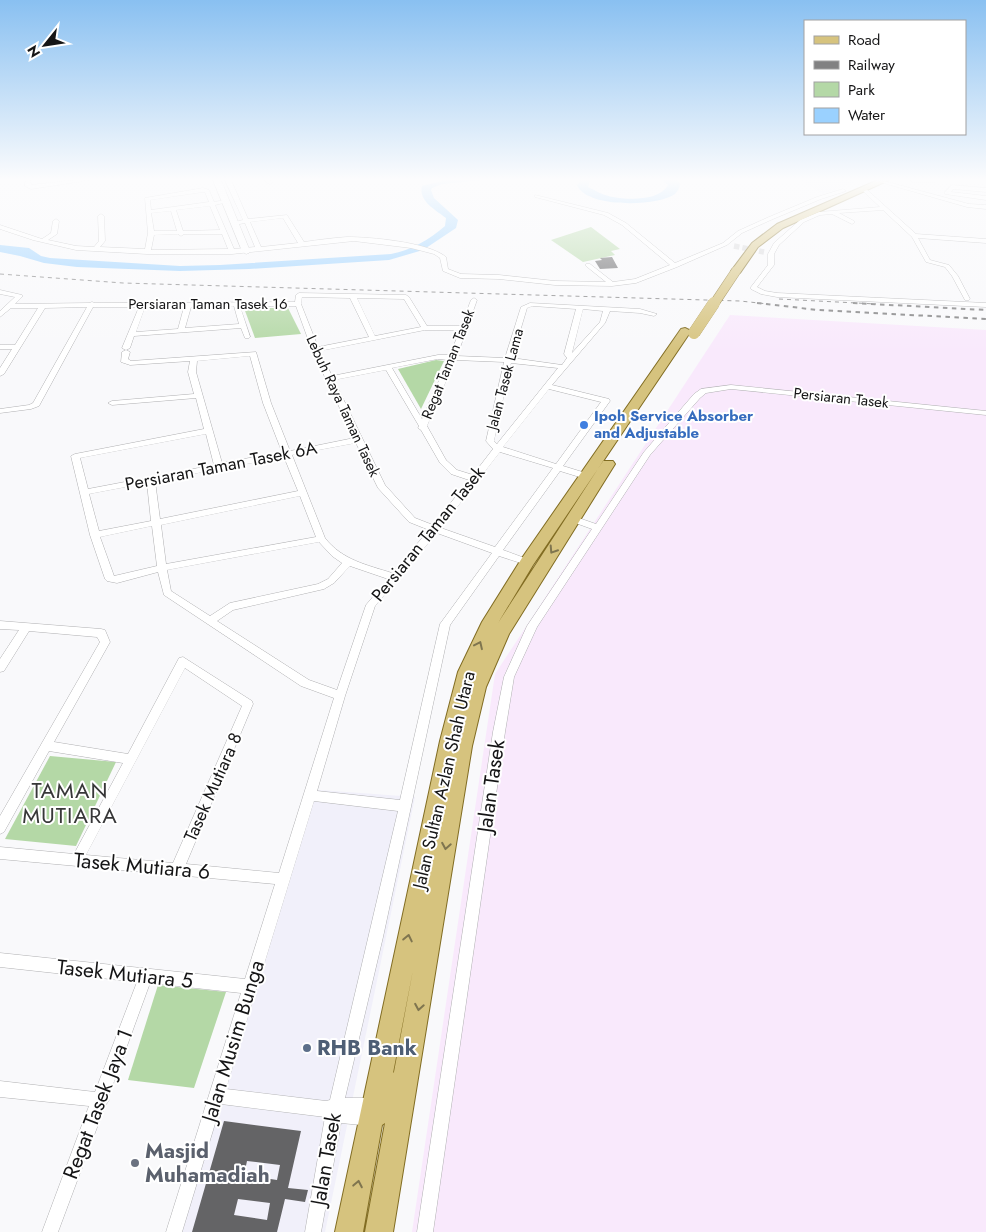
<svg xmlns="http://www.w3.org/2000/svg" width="986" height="1232" font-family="Jost,sans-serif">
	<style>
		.built { fill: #f1f0fa }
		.industrial { fill: #f9e9fc }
		.green { fill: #b4d8a6 }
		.water { fill: #9ad1ff }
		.building { fill: #646466; fill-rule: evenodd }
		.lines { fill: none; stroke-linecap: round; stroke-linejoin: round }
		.street-tunnel { stroke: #d7d7d9; stroke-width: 5.5; stroke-dasharray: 5.5 3; stroke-linecap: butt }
		.street-casing { stroke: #b0b0b2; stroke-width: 1 }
		.secondary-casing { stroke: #b0b0b2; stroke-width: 1 }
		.primary-casing { stroke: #816c22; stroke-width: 2 }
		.street { fill: #fff; fill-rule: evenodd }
		.secondary { fill: #fff; fill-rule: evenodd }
		.primary { fill: #d6c37e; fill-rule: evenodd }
		.rail-far1 { stroke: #818182; stroke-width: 1; stroke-dasharray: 4 4; stroke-linecap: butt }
		.rail { stroke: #818182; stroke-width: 2; stroke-dasharray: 4.5 4.5; stroke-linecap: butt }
		.primary-bridge-far1-casing { stroke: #816c22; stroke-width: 10; stroke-linecap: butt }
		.primary-bridge-casing { stroke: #816c22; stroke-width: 12; stroke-linecap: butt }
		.primary-bridge-far1 { stroke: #d6c37e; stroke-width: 9 }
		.primary-bridge { stroke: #d6c37e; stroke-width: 12 }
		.oneway { stroke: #7f754f }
		.shop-dot { fill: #3f7fe0; stroke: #fff; stroke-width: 2 }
		.service-dot { fill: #5c6f8a; stroke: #fff; stroke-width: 2 }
		.worship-dot { fill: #6b7280; stroke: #fff; stroke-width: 2 }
		.labels { text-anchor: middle; stroke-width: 4; stroke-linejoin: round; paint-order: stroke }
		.far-street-label { font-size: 15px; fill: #151516; stroke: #fff }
		.far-shop-label { font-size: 15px; font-weight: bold; fill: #366cbe; stroke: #fff; text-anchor: start }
		.street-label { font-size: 18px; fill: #151516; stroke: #fff }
		.near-street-label { font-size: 21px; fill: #151516; stroke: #fff }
		.near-service-label { font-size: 21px; font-weight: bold; fill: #4e5e75; stroke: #fff; text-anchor: start }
		.near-worship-label { font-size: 21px; font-weight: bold; fill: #5b616d; stroke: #fff; text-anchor: start }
		.near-neighbourhood-label { font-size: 22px; letter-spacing: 1px; fill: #373738; stroke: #fff }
	</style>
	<rect width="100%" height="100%" fill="#f9f9fb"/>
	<g class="built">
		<polygon points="801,180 852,180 856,182 823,194"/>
		<polygon points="306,789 415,797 325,1232 167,1232"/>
	</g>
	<polygon class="industrial" points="730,315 986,330 986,1232 412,1232 495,674"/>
	<g class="green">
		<polygon points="591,227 620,249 611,251 615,255 583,262 551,240"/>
		<polygon points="244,308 288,308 301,334 255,338"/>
		<polygon points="436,360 444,361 421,409 398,369"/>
		<polygon points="50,756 116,762 76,846 5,839"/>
		<polygon points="158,985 226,992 194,1088 128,1080"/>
	</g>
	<g class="water">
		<path d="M446,180H482L442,184L432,188L431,190L434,198L458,220L456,228L423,250L389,260L249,269L180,271L77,267L44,263L20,256L0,252V245L29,248L41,256L50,258L180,266L220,265L391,254C411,250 429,240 445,226L446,218C436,210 418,201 422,186Z"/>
		<path d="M579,180H590L588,187C596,191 605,196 613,197C629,200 659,201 668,185L662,180H675L680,183C680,187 678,191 675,194C657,207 586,208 577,185L580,182Z"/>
	</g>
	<g class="building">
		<polygon points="612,257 618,268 600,269 595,261 602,260 600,258"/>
		<path d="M224,1121L301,1131L288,1188L308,1190L305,1202L285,1199L277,1232H192ZM247,1161L280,1165L277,1180L244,1175ZM238,1199L270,1203L267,1220L234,1215Z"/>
	</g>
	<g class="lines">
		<polyline class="street-tunnel" points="734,246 764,252"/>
		<defs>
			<g id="street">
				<polygon points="26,180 30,180 31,185 76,180 90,180 31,189 25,186"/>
				<path d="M225,180H231L248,219L287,215L304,242C318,240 332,238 347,237C370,237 428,242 446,257L448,269L461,274L499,275L555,281L606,282L586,266V264H590L613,282L635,279L670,265L622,225L604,215L535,197V195L608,213L626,223L675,263L723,243L738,231L769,217L817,197L843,189L846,191L821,199L773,219L742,233L727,245L677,267L636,283L612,286L555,285L499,279L460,278L443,271L440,258L434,254L411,248L354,241L232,254H147L76,250L33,240L0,229V225L42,239L51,233L53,221L56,219L59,221L57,234L48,240L76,246L94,247L99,241L98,216L101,214L104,216L105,241L100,247L145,249L148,233L145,198L203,188L209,190L214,202L225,200L228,202L215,205L234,249L255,247L245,223L234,225L231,223L243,220ZM203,192H205L209,202L151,210L150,200ZM210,206L220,230L183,231L176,210ZM171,211L177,231H154L151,213ZM283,218L298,243L261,247L250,222ZM178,234L181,236L184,234H222L228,249L151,250L154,235Z"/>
				<polygon points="264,180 270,180 273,182 270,184"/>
				<polygon points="880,180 969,204 986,205 986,209 967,207 880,182"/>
				<polygon points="910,180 938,180 935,182 913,182"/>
				<polygon points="952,185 986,188 986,192 953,189 951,192 986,196 986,200 945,194 945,192"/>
				<polygon points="864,187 916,234 986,239 986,243 918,238 930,260 949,265 958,276 970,299 969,300 965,300 952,276 945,267 926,262 912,237 883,210 839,213 854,221 854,223 852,224 832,214 820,215 804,222 779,245 774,254 774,265 757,287 765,291 777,293 986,303 986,307 777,297 761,294 751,289 751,287 768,265 768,254 774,243 800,220 819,212 880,207 862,190 862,188"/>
				<path d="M0,290L22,295V297L15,304L89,303L92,302L95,303L295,302L296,295L299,293L406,295L409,297L427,326H461L471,300L474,298L477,300L457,356L505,358L521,307L530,303L640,309L657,314L654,316L640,313L610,311L605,323L552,385L609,399L610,401L563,466L589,474L590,476L586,479L560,471L503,550L530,560L532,562L530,564L527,565L499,556L450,625L383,937L345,1098H374L379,1101L382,1106L379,1111L377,1113L379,1118L377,1124L371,1126L341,1123L321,1232H305L325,1117L221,1104L182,1232H166L241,993L150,983L108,1098L109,1100L105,1106L58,1232H42L89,1106L0,1097V1081L95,1092L137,982L0,967V953L245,979L275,884L0,859V847L74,854L123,763L49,751L4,832L0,834V816L100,642L97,637L29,631L4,671L0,672V659L19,630L0,629V621L101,629L105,630L110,642L54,742L128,754L179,658L183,657L252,701L253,704L186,864L279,873L334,698L301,686L164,595L158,572L117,583L107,581L105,579L90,535L71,456L75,454L204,429L196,398L112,405L108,403L112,401L194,394L188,372L190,361L130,365L121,362L122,352L126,350L122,348L139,307H93L39,406L31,409L0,413V409L29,405L33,403L87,307L45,308L4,374L0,376V368L12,349H0V345H15L38,308H11L0,317V311L15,297L0,294ZM302,297L350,298L369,337L318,347L301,304ZM357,298L404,299L421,327L375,336ZM234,306L239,324L185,328L191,307ZM240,306H296L312,350L354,438L290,451L271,403L256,352L131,361L128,359L130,352L126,350L130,348L134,336L241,328L245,338H249L250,337ZM533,306L576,309L564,354L567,358L562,365L512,358L527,308ZM145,307H184L178,329L136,332ZM583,309L603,311L600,322L572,353ZM425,330H460L450,355H438L332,376L320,351ZM250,356L263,403L282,452L222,463L196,372L197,361ZM438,359L448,360L422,419L392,368ZM455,360L504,362L486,441L493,449L473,475L457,470L446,460L427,426ZM511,363L558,368L497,444L494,441ZM386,370L419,426L418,428L421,430L440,463L451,474L469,480L433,525L415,518L385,485L334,380ZM549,389L601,402L556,464L503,447ZM206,434L214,465L88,489L80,458ZM356,443L378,488L409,522L429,530L392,573C367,565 342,560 325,538L292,455ZM500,452L553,468L495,547L441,528ZM284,457L298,491L160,519L155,481ZM147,483L151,521L99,531L89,494ZM300,496L316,537L166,564L161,525ZM152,526L157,566L114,576L100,537ZM437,533L492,553L440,624L400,800L317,791L345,696L375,606ZM319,542L332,556L342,563L328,579L318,584L230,603L210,616L171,591L167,570ZM350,566L388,579L366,605L337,690L309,680L217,621L233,610L324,589L334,583ZM185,668L242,706L173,863L86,855ZM314,801L398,811L330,1100L326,1101L226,1089Z"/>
				<polygon points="731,385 986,411 986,415 731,389 706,393 700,398 650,455 537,627 514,677 505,732 433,1232 417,1232 493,732 504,677 527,626 592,529 570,521 569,519 570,517 573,516 596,524 644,452 694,394 701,389"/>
			</g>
			<polygon id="secondary" points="213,180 221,180 250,251 249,253 246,254 242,251"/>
			<g id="primary">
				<polygon points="878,180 889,180 783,228 758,247 740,273 732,273 731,271 752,243 777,224"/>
				<path d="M685,328L691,331L533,565L498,623L603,461H613L615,464L509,634L486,687L472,746L393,1232H365L385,1123L382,1125L363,1232H335L440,741L458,672L482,622L522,558L681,329ZM413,970L394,1072L393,1073Z"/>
			</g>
		</defs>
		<use href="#street" class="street-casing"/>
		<use href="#secondary" class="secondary-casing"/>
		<use href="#primary" class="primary-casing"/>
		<use href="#street" class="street"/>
		<use href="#secondary" class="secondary"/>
		<use href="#primary" class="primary"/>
		<g class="rail-far1">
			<polyline points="0,274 123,283 740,301 768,304"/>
			<polyline points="779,299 876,304"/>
		</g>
		<g class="rail">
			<polyline points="757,303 818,310 986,319"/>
			<polyline points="853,303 986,310"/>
		</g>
		<defs>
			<polyline id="primary-bridge-far1" points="714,304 736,271"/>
			<polyline id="primary-bridge" points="694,333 714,303"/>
		</defs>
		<use href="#primary-bridge-far1" class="primary-bridge-far1-casing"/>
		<use href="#primary-bridge" class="primary-bridge-casing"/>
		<use href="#primary-bridge-far1" class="primary-bridge-far1"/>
		<use href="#primary-bridge" class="primary-bridge"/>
	</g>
	<defs><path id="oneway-chevron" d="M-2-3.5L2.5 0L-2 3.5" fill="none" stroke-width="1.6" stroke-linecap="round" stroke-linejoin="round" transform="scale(1.25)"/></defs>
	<g class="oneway">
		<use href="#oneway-chevron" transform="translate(553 550) rotate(123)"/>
		<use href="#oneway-chevron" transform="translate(479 645) rotate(-65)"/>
		<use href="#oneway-chevron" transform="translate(446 846) rotate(100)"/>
		<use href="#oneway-chevron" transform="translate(408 938) rotate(-78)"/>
		<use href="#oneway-chevron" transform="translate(419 1007) rotate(100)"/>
		<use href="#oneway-chevron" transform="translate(358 1184) rotate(-79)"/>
	</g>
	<linearGradient id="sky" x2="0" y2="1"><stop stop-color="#89c0f1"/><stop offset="0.51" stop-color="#fcfcfd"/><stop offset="1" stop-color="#fcfcfd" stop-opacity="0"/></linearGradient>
	<rect width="986" height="352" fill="url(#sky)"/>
	<circle class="shop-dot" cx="584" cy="425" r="5"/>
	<circle class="service-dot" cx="307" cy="1048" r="5"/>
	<circle class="worship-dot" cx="135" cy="1163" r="5"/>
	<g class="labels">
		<g class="far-street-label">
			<text x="208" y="309">Persiaran Taman Tasek 16</text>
			<text transform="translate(448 364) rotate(-68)" y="5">Regat Taman Tasek</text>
			<text transform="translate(505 379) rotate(-75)" y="5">Jalan Tasek Lama</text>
			<text transform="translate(841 398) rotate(6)" y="5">Persiaran Tasek</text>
			<text transform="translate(343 406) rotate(65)" y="5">Lebuh Raya Taman Tasek</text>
		</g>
		<g class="far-shop-label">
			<text x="594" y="421">Ipoh Service Absorber<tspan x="594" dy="17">and Adjustable</tspan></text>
		</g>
		<g class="street-label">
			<text transform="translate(221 466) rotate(-11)" y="6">Persiaran Taman Tasek 6A</text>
			<text transform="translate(428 534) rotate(-51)" y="6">Persiaran Taman Tasek</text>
			<text transform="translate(444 780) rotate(-77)" y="6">Jalan Sultan Azlan Shah Utara</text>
			<text transform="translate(213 787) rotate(-66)" y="6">Tasek Mutiara 8</text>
		</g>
		<g class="near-street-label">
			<text transform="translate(491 786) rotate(-82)" y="7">Jalan Tasek</text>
			<text transform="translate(142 866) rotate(5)" y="7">Tasek Mutiara 6</text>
			<text transform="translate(125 974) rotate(6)" y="7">Tasek Mutiara 5</text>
			<text transform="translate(233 1041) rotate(-73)" y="7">Jalan Musim Bunga</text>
			<text transform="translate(98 1104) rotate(-69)" y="7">Regat Tasek Jaya 1</text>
			<text transform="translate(326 1159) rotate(-80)" y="7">Jalan Tasek</text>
		</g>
		<g class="near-service-label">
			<text x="317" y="1055">RHB Bank</text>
		</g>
		<g class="near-worship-label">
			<text x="145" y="1158">Masjid<tspan x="145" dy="24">Muhamadiah</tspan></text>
		</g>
		<g class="near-neighbourhood-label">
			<text x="70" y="798">TAMAN<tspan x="70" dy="25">MUTIARA</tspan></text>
		</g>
	</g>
	<rect x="804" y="20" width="162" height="115" fill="#ffffff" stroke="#a1a1a2"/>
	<rect x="814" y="36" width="25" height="8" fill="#d6c37e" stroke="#a1a1a2"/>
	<text x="848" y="45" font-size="15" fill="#151516">Road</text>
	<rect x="814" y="61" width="25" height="8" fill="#818182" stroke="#a1a1a2"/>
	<text x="848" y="70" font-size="15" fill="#151516">Railway</text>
	<rect x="814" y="82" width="25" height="15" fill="#b4d8a6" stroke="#a1a1a2"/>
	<text x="848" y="95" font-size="15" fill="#151516">Park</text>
	<rect x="814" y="108" width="25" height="15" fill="#9ad1ff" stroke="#a1a1a2"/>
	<text x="848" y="120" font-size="15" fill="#151516">Water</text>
	<g transform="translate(45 45) rotate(240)" stroke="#ffffff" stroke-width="4" paint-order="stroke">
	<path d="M0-4L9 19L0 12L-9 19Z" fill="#151516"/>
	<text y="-8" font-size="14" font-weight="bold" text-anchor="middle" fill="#151516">N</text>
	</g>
</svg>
